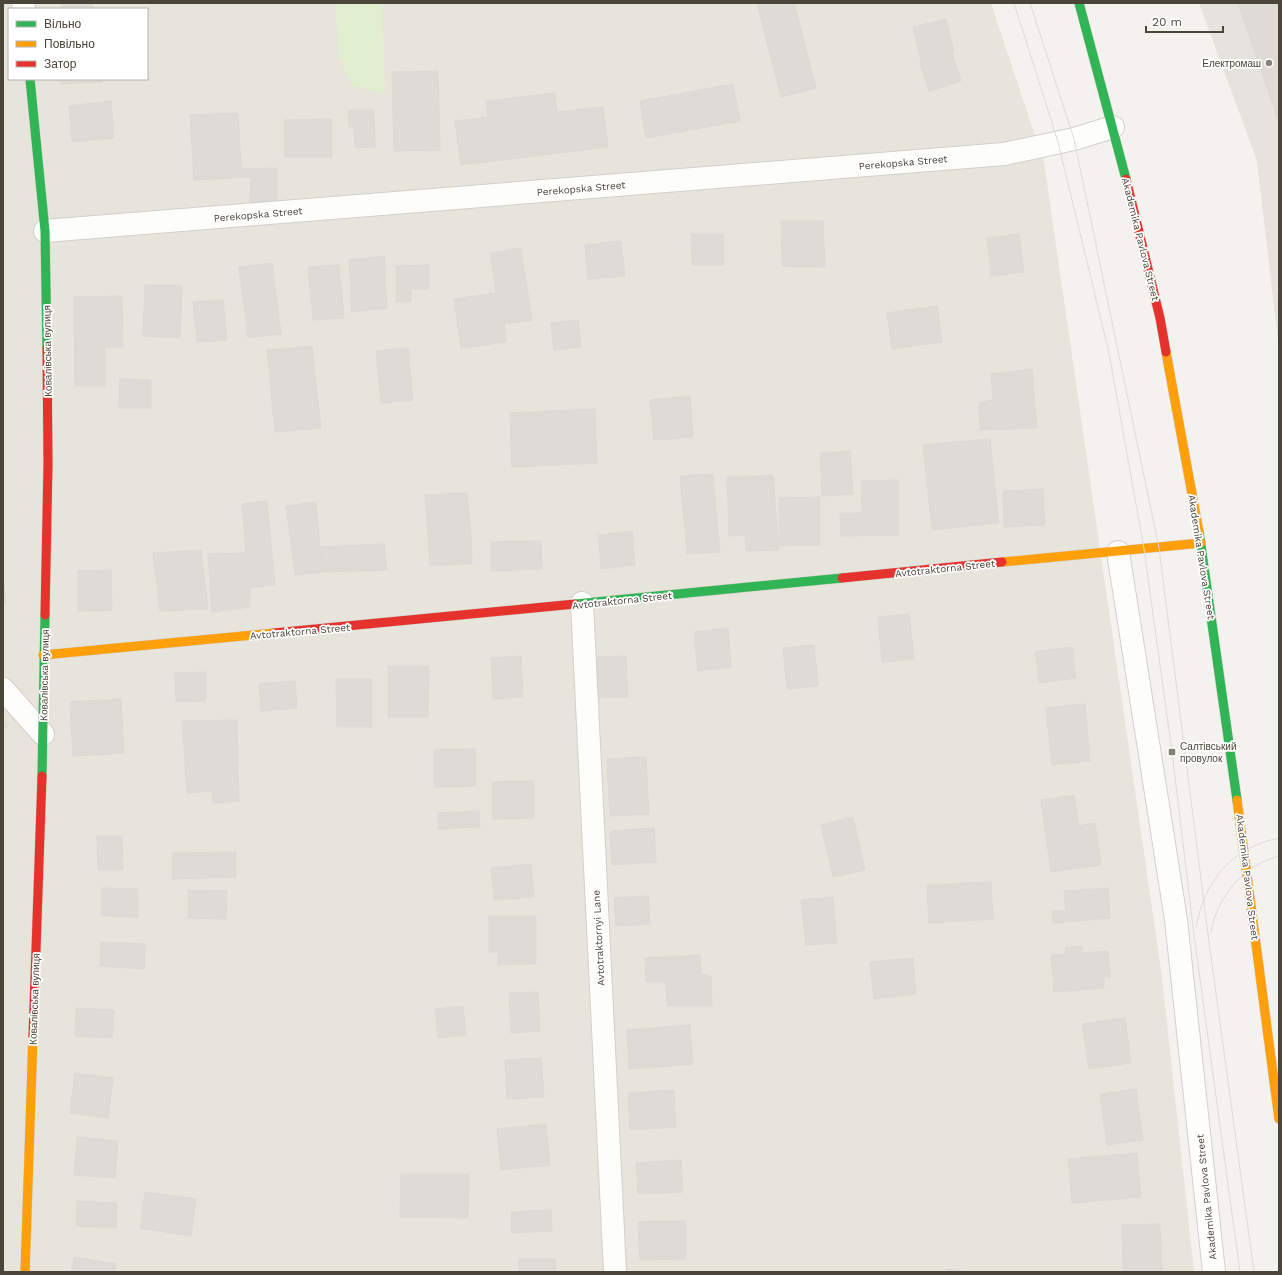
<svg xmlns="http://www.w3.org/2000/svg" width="1282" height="1275" font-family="'Work Sans',sans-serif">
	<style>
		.residential { fill: #e7e4dc; fill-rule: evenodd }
		.industrial { fill: #e6e2de }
		.green { fill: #e1eecf }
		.building { fill: #dedbd6; stroke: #dcd9d4 }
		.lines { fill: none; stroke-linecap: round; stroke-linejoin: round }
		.street-casing { stroke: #d2d0cb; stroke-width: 24 }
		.fast-casing { stroke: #d3cfc5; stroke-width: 10 }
		.slow-casing { stroke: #d3cfc5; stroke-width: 10 }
		.jam-casing { stroke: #d3cfc5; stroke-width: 10 }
		.street { stroke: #fdfdfc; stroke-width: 22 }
		.fast { stroke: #30b455; stroke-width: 9 }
		.slow { stroke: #ff9f0a; stroke-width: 9 }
		.jam { stroke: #e5322d; stroke-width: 9 }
		.tram { stroke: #dbdbda; stroke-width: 1 }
		.poi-dot { fill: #868178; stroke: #fff; stroke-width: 1.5 }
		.labels { text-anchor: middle; stroke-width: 3.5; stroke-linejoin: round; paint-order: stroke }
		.poi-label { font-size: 10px; fill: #4b4439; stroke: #fff; text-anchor: end }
		.street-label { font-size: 10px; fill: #4b4439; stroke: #fff }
	</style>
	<rect width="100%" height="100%" fill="#f4f2ee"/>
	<path class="residential" d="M3,3H991L1044,162L1162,977L1194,1272H3ZM9,9H147V79H9Z"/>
	<polygon class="industrial" points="1199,3 1279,3 1279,349 1257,161"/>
	<polygon class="green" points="336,3 382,3 385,94 353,86 338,55"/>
	<g class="building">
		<polygon points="61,3 92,3 93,9 62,9"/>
		<polygon points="757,3 794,3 816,88 781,97"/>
		<polygon points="1238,3 1279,3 1279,123"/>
		<polygon points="946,19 954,52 921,61 913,27"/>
		<polygon points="952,53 961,81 929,91 920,63"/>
		<polygon points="438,71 440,150 394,151 392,72"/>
		<polygon points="61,79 102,79 102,82 61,84"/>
		<polygon points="733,84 740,121 646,138 640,101"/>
		<polygon points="555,93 557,112 603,107 608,147 461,165 455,121 488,117 486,101"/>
		<polygon points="111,101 114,138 72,142 69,106"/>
		<polygon points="348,110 374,110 375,147 355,148 354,127 349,127"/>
		<polygon points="238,113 241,169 277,168 277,203 250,203 251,177 194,180 190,115"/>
		<polygon points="332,119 332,157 285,157 284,120"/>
		<polygon points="781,221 823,221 825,267 782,266"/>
		<polygon points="691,234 723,234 724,265 692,265"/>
		<polygon points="1019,234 1024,272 991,276 987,238"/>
		<polygon points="621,241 625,276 588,279 585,245"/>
		<polygon points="521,248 532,320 504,324 506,342 461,348 454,299 496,293 490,253"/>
		<polygon points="384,256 387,308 352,312 349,260"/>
		<polygon points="272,263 281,334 248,338 239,267"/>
		<polygon points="339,265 344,318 313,320 308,267"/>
		<polygon points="429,265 429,289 411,289 411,302 396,302 396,266"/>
		<polygon points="145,285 182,286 180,338 143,336"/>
		<polygon points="122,296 123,347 105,347 105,386 75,386 74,297"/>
		<polygon points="223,300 227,340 197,342 193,302"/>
		<polygon points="937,306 942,342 892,349 887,313"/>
		<polygon points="578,320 581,347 554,350 551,323"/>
		<polygon points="312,346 321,428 275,432 267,350"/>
		<polygon points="408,348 413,400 381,403 376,351"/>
		<polygon points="1032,369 1037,428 980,430 979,403 993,400 991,374"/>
		<polygon points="120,379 151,380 151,408 119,408"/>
		<polygon points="690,396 693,437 654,440 650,400"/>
		<polygon points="595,409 597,463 512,467 510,413"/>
		<polygon points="990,439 999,523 932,530 923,445"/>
		<polygon points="850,451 853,494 822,496 820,453"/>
		<polygon points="713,474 720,552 687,554 680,476"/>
		<polygon points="773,475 779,550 746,551 745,535 729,536 727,477"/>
		<polygon points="899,480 899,535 841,536 840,513 862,513 861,481"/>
		<polygon points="1043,489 1045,525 1004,527 1003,491"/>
		<polygon points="467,493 471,536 472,564 430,565 425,495"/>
		<polygon points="820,497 820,545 780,546 779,498"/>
		<polygon points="267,501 275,585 250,588 250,607 212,612 208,554 246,553 242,504"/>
		<polygon points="316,502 322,572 295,575 286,506"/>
		<polygon points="632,531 635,565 601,569 599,535"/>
		<polygon points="541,541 542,569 491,571 491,542"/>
		<polygon points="384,544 387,570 322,572 321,547"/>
		<polygon points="201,550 208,609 160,611 153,553"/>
		<polygon points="111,570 112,610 78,611 78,571"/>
		<polygon points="3,574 6,603 3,603"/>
		<polygon points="909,614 914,659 882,662 878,617"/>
		<polygon points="728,628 731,667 698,671 694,632"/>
		<polygon points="814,645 818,686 787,689 783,648"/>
		<polygon points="1072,647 1076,678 1039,683 1035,652"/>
		<polygon points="521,656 523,697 493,699 491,658"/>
		<polygon points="626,656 628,697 599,698 597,657"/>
		<polygon points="388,666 429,666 428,717 388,717"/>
		<polygon points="206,672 206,701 176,702 175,673"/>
		<polygon points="336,679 372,679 372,727 337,727"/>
		<polygon points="295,681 297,708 261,711 259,684"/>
		<polygon points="121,699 124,753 73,756 70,702"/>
		<polygon points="1085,704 1090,761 1052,765 1046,708"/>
		<polygon points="3,720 8,726 3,730"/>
		<polygon points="237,720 239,801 213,803 212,791 187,793 182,721"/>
		<polygon points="476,749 476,786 434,787 434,750"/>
		<polygon points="646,757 649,814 610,816 607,759"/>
		<polygon points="534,781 534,818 492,819 492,782"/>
		<polygon points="1074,795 1079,826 1095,823 1101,865 1051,872 1041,800"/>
		<polygon points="479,811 480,827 438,829 438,813"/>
		<polygon points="853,817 865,870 833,877 821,825"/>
		<polygon points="654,828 656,862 612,865 610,831"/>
		<polygon points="97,836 122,836 123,870 98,870"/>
		<polygon points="236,852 236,877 172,879 172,853"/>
		<polygon points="531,864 534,897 494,900 491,868"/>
		<polygon points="991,882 993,919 929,923 927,885"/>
		<polygon points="101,888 138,889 138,917 101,916"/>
		<polygon points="1108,888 1110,918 1053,923 1052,911 1066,910 1064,891"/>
		<polygon points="188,890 227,891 226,919 188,918"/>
		<polygon points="648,896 650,924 616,926 614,898"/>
		<polygon points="833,897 837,943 806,945 801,900"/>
		<polygon points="489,916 536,916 536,964 498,965 498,952 489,952"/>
		<polygon points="101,942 145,944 144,969 100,966"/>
		<polygon points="1082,946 1083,953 1108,951 1110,977 1104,977 1104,988 1054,992 1051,955 1066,954 1065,948"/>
		<polygon points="700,955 701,974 711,976 712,1006 667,1006 666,982 646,982 645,958"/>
		<polygon points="913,958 916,994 874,999 870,962"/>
		<polygon points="538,992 540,1031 511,1033 509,993"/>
		<polygon points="463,1006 466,1035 438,1038 435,1009"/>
		<polygon points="76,1008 114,1010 112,1038 75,1036"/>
		<polygon points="1125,1018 1131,1063 1089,1069 1082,1024"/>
		<polygon points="690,1025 693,1064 629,1069 627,1030"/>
		<polygon points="541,1058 544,1097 507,1099 505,1060"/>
		<polygon points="75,1073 113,1078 108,1118 70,1113"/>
		<polygon points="1136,1089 1143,1140 1107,1145 1100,1094"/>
		<polygon points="674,1090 676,1127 630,1130 628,1093"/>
		<polygon points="546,1124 550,1165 501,1170 497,1129"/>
		<polygon points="77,1137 118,1141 115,1178 74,1175"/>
		<polygon points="1137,1153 1141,1197 1072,1203 1068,1159"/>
		<polygon points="681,1160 683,1192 638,1194 636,1163"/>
		<polygon points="401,1174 469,1174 468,1218 400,1217"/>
		<polygon points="145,1192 196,1199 191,1236 140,1228"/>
		<polygon points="77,1201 117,1203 116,1228 76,1226"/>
		<polygon points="551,1210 552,1231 512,1233 511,1212"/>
		<polygon points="686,1221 686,1259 640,1260 638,1222"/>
		<polygon points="1160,1224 1162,1272 1123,1272 1122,1225"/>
		<polygon points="74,1257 116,1264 115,1272 71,1272"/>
		<polygon points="519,1259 555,1259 556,1272 519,1272"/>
		<polygon points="946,1269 970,1272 946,1272"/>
	</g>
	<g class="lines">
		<defs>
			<g id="street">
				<polyline points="23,3 24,9"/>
				<polyline points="45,231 1004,154 1074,139 1113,127"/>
				<polyline points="1118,552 1176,920 1214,1272"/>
				<polyline points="582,603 615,1272"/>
				<polyline points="3,689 43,734"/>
			</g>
			<g id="fast">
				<polyline points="1079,3 1126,179"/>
				<polyline points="30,79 45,231 47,348"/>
				<polyline points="1199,532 1237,800"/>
				<polyline points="575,604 842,578"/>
				<polyline points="42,776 45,615"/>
			</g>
			<g id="slow">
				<polyline points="1166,352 1199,532"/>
				<polyline points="1002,562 1201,543"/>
				<polyline points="43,655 274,633"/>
				<polyline points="1237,800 1279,1119"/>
				<polyline points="25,1272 33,1036"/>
			</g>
			<g id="jam">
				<polyline points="1126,179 1160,318 1166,352"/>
				<polyline points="842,578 1002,562"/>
				<polyline points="45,615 48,464 47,348"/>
				<polyline points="274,633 575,604"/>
				<polyline points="33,1036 42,776"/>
			</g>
		</defs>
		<use href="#street" class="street-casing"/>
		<use href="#fast" class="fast-casing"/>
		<use href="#slow" class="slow-casing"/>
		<use href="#jam" class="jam-casing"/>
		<use href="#street" class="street"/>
		<use href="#fast" class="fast"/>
		<use href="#slow" class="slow"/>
		<use href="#jam" class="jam"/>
		<g class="tram">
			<polyline points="1014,3 1058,142 1109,353 1144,549 1172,752 1194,935 1240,1272"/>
			<polyline points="1030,3 1074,139 1159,548 1209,942 1254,1272"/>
			<path d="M1196,927C1205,880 1231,848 1279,838"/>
			<path d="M1211,932C1217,896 1244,865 1279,856"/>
		</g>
	</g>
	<g class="poi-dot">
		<circle cx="1269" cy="63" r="4"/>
		<rect x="1168" y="748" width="8" height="8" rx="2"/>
	</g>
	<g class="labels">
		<g class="poi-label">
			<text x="1261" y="67">Електромаш</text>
			<text x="1180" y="750" text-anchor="start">Салтівський<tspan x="1180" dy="12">провулок</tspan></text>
		</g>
		<g class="street-label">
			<text transform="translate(903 162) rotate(-5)" y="4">Perekopska Street</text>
			<text transform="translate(581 188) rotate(-5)" y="4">Perekopska Street</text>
			<text transform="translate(258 214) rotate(-5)" y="4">Perekopska Street</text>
			<text transform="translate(1141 239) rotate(76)" y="4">Akademika Pavlova Street</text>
			<text transform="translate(47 351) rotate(-91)" y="4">Ковалівська вулиця</text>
			<text transform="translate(1202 557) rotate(81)" y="4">Akademika Pavlova Street</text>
			<text transform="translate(945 568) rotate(-6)" y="4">Avtotraktorna Street</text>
			<text transform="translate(622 600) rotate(-6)" y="4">Avtotraktorna Street</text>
			<text transform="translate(300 631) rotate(-5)" y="4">Avtotraktorna Street</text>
			<text transform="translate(44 675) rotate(-89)" y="4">Ковалівська вулиця</text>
			<text transform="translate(1248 877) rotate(83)" y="4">Akademika Pavlova Street</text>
			<text transform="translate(598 938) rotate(-93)" y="4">Avtotraktornyi Lane</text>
			<text transform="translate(34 999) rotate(-88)" y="4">Ковалівська вулиця</text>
			<text transform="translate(1206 1197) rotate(-96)" y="4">Akademika Pavlova Street</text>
		</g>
	</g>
	<rect width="1282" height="1275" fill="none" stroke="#4b4439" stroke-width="8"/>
	<rect x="8" y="8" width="140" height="72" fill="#ffffff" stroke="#b7b4b0"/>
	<rect x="16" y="21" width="20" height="6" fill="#30b455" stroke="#b7b4b0"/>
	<text x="44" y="28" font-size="12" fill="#4b4439">Вільно</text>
	<rect x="16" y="41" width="20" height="6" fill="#ff9f0a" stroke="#b7b4b0"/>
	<text x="44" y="48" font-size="12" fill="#4b4439">Повільно</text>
	<rect x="16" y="61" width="20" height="6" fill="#e5322d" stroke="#b7b4b0"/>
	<text x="44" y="68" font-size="12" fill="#4b4439">Затор</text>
	<path d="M1146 26v6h77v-6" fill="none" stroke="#4b4439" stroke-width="2"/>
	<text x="1152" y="26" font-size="12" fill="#4b4439" stroke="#ffffff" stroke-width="3" paint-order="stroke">20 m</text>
</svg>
